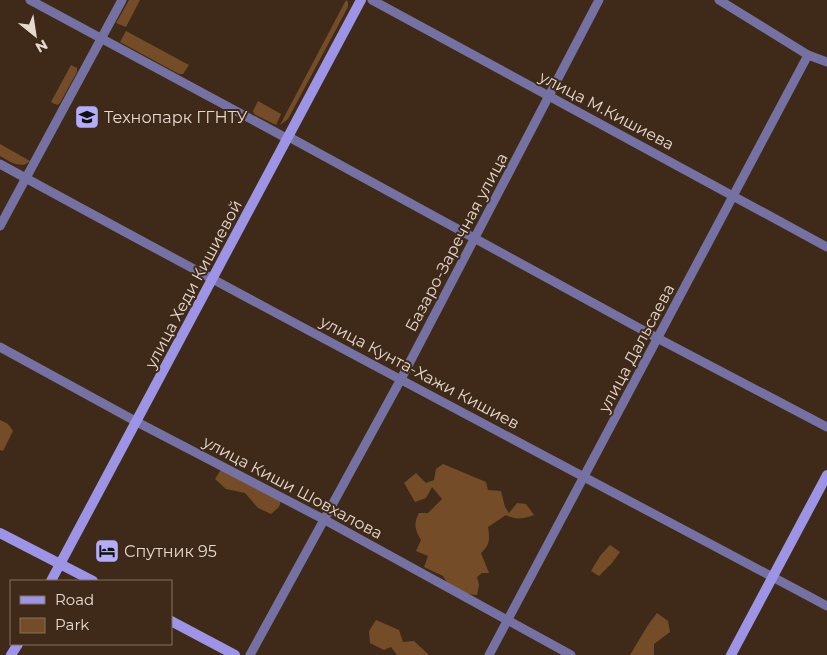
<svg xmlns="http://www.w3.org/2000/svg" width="827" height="655" font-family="Montserrat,sans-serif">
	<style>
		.green { fill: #754c28 }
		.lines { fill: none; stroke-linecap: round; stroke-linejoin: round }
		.street { stroke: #7671a3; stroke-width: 9 }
		.secondary { stroke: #9e94e6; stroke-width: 10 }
		.labels { text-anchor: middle; stroke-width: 4; stroke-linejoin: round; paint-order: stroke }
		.street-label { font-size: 16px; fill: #e7d9ce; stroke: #3f2a19 }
		.poi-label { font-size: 16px; fill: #e7d9ce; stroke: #3f2a19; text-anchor: start }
	</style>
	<rect width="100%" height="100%" fill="#3f2a19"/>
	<g class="green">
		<polygon points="129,0 140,0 126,27 116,23"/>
		<polygon points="346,0 348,2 348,7 288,119 280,125"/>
		<polygon points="126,31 189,65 183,74 179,74 120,42"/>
		<polygon points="71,65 77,68 77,72 60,103 57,105 51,102"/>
		<polygon points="258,101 281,114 276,125 254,114 253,111"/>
		<path d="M0,144L30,161C21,170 9,161 0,156Z"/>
		<polygon points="0,420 8,424 13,431 3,451 0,450"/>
		<path d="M443,464L486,482L488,490L501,491L505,507L509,513L517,503L526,504L534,515C523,519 516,520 506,515L488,527C490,539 490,545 481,553L489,573H482L477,577L479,585L477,595L467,594L450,587L443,576L424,567L428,556L416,551L421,540C414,529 414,523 419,513H428L442,499L432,487L426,498L415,502L404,483L416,473L426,483L434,480L436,469Z"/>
		<polygon points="222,468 281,500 279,507 271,514 258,508 245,493 226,489 215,479"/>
		<polygon points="610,545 620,552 612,563 599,576 591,571 600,556"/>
		<polygon points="657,613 668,621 670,632 654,644 654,655 630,655 648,625"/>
		<polygon points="376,620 399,630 403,642 414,641 429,655 397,655 391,647 384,650 370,643 369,631"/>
	</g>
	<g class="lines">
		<g class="street">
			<polyline points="30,0 288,139"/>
			<polyline points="372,0 827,247"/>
			<polyline points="719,0 808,55 827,62"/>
			<polyline points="289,137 659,339 827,427"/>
			<path d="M0,164C274,314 551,459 827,606"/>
			<polyline points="0,226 122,0"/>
			<polyline points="0,347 137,422 325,520 571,655"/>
			<polyline points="250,655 401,379 599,0"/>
			<polyline points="489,655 808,55"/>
		</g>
		<g class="secondary">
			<polyline points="0,533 93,581"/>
			<polyline points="51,581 361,0"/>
			<polyline points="171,621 235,655"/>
			<polyline points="11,655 18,644"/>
			<polyline points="731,655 827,475"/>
		</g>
	</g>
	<defs>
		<symbol id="university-square" viewBox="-11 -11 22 22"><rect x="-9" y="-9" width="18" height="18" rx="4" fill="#b4acf9" stroke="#3f2a19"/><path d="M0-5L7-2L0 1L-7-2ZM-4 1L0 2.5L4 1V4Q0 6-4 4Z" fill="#111"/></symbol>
		<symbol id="hotel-square" viewBox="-11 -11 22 22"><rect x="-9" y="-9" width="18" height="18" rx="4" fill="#b4acf9" stroke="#3f2a19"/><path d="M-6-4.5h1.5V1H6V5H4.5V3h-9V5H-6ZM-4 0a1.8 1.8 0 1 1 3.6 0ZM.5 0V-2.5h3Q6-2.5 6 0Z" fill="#111"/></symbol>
	</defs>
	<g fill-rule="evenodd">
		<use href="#university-square" x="73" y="103" width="28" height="28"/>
		<use href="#hotel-square" x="93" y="537" width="28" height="28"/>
	</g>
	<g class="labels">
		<g class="street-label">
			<text transform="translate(607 110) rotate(28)" y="6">улица М.Кишиева</text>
			<text transform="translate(456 242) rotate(-62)" y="6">Базаро-Заречная улица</text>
			<text transform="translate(193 284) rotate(-62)" y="6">улица Хеди Кишиевой</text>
			<text transform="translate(636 348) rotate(-62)" y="6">улица Дальсаева</text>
			<text transform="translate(420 372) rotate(28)" y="6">улица Кунта-Хажи Кишиев</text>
			<text transform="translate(293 487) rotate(28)" y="6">улица Киши Шовхалова</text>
		</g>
		<g class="poi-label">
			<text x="104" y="123">Технопарк ГГНТУ</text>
			<text x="124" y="557">Спутник 95</text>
		</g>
	</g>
	<rect x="10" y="580" width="162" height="65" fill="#3f2a19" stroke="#827061"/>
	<rect x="20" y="596" width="25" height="8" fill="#9e94e6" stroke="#827061"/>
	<text x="55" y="605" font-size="15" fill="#e7d9ce">Road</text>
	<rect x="20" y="618" width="25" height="15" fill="#754c28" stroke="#827061"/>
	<text x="55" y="630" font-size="15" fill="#e7d9ce">Park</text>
	<g transform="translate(35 35) rotate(150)" stroke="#3f2a19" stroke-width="4" paint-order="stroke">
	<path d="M0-4L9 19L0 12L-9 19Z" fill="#e7d9ce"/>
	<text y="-8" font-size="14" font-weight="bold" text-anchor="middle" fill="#e7d9ce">N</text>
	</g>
</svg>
